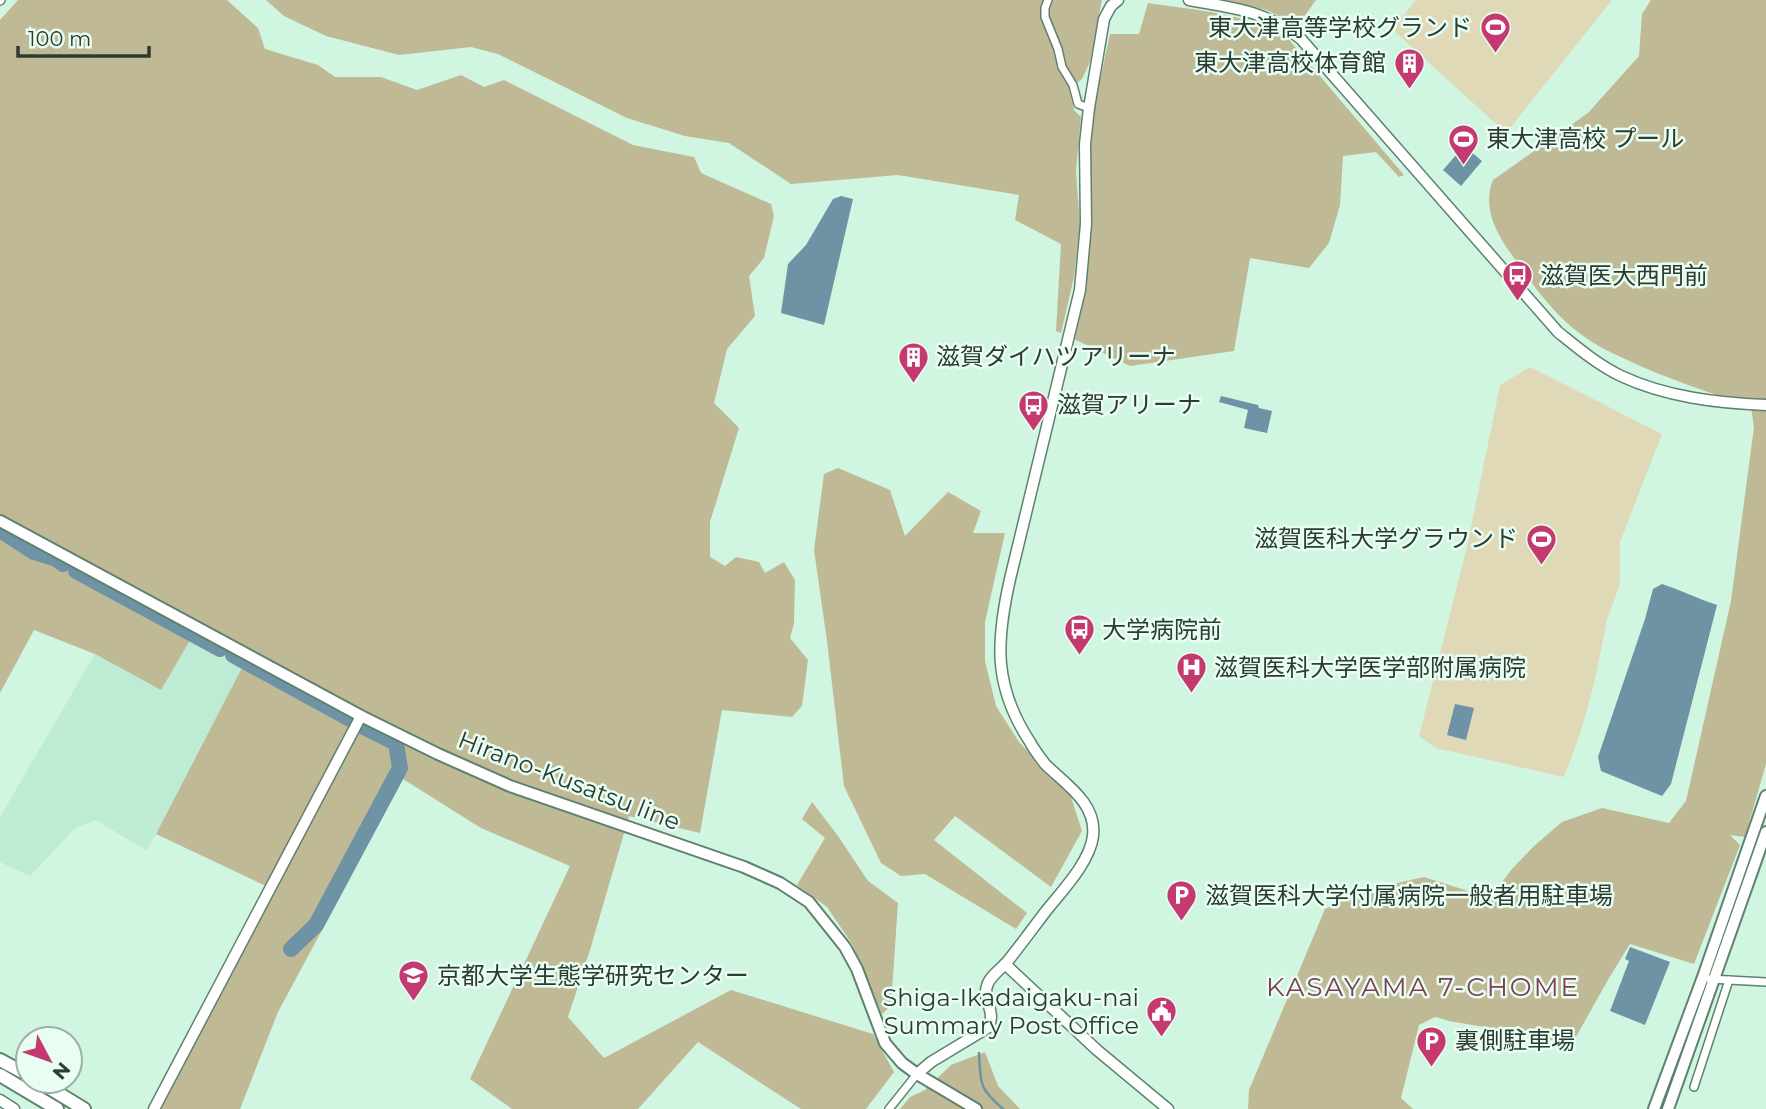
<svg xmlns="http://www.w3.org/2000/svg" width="1766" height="1109" font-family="Montserrat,'Noto Sans JP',sans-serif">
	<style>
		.built { fill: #beebd3 }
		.green { fill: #e0d9b8 }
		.forest { fill: #c0b995 }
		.water { fill: #6d93a4 }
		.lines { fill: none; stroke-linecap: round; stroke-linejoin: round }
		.stream { stroke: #6d93a4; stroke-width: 2.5 }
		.river { stroke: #6d93a4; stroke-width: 16 }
		.street-casing { stroke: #5f816f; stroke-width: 10 }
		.secondary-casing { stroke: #5f816f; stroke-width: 13 }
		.primary-casing { stroke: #5f816f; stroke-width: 14 }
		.highway-casing { stroke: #5f816f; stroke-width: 16 }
		.street { stroke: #fff; stroke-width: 7 }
		.secondary { stroke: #fff; stroke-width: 10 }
		.primary { stroke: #fff; stroke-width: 10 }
		.highway { stroke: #fff; stroke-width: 12 }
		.labels { text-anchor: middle; stroke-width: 5; stroke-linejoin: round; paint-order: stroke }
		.poi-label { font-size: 24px; fill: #2d3b33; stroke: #e8fef2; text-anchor: start }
		.street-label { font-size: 24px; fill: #2d3b33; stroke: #e8fef2 }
		.neighbourhood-label { font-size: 26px; letter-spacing: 2px; fill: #813b53; stroke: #e8fef2 }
	</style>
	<rect width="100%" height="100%" fill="#d0f5e1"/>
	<polygon class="built" points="196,630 247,658 147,851 96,820 75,828 30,876 0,862 0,817 95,654 161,690"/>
	<g class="green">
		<polygon points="1416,0 1612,0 1506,133 1392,29"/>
		<polygon points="1530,367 1662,434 1620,542 1620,584 1607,620 1594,684 1580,734 1564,777 1436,748 1419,736 1467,547 1500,385"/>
	</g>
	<g class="forest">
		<polygon points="18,0 227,0 258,28 265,49 318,65 335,77 381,77 417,90 461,75 484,87 504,80 633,145 694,157 701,173 771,204 774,216 764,258 749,276 755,316 727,349 714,403 739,428 710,522 710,557 725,566 736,557 759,562 765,573 784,562 795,580 794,623 790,638 808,660 802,706 792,717 722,710 700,833 629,816 590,950 568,1017 604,1058 731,990 873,1034 894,1072 866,1109 801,1109 698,1042 638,1109 512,1109 470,1079 570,866 481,828 403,779 278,1012 240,1109 154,1109 270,888 156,834 247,658 196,630 161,690 95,654 34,630 0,693 0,20"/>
		<polygon points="266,0 1102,0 1090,62 1082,79 1069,89 1074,110 1081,117 1076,171 1080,225 1074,277 1061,333 1056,331 1061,244 1015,220 1019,195 898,175 791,184 729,143 685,136 627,118 498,54 471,47 399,55 326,36 284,16"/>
		<polygon points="1225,0 1316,0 1303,18 1296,24 1266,10"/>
		<path d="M1651,0H1766V764L1745,837L1730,835L1740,845L1694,964L1630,944L1609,978L1572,1044L1508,1031L1449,1021L1435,1017L1419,1025L1401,1098L1413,1109H1248L1249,1090L1325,909L1362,891L1424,877L1490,898L1512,869L1534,846L1562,822L1602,808L1669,823L1686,801L1731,601L1754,427L1751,407C1708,392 1665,378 1625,359C1610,352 1595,345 1582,335C1553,314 1532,284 1512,255C1496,233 1482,207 1493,180L1588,113L1639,56L1642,14Z"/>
		<path d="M1148,3C1195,10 1242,13 1285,35L1404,175L1399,177L1376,152L1343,156L1340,205L1329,243L1309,268L1250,258L1234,351L1130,366L1074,339L1085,291L1091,233L1089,154L1095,103L1110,34H1139Z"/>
		<polygon points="838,468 890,490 905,536 948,492 981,511 973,533 1005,533 985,622 985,661 996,706 1019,742 1071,797 1082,831 1051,887 955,816 934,840 1027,913 1016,929 925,874 901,876 881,863 844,786 827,641 814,550 824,474"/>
		<polygon points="812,802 838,836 868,881 898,903 891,1005 882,1014 852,944 827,907 797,885 825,838 802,819"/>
		<polygon points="985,1052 998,1086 1020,1109 900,1109 910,1097 925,1090 951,1065"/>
	</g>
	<g class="water">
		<polygon points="1464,146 1482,161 1461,186 1443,170"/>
		<polygon points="841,196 853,199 824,325 781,313 788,264 806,245 833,199"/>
		<polygon points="1221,396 1258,405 1259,408 1272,411 1267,433 1244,428 1248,410 1219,402"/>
		<path d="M1662,584C1681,590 1698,599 1717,605L1671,784L1662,796L1601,771L1598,757L1645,619L1653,589Z"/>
		<polygon points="1455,704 1474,708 1466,740 1447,735"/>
		<polygon points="1630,947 1670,962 1645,1025 1610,1011 1629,961 1625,959"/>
	</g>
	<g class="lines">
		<path class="stream" d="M979,1053C981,1084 978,1087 1003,1109"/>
		<g class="river">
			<polyline points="0,530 34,552 56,559 63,564"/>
			<polyline points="76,571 220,649"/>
			<polyline points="233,655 350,719"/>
			<polyline points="291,949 316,925 400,768 396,743 364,727"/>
		</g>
		<defs>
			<g id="street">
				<polyline points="1048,0 1045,8 1045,17 1058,49 1062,67 1073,85 1078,104 1089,108"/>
				<polyline points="0,1 1,0"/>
				<polyline points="1710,979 1766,982"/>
				<polyline points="1694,1087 1729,980"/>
				<polyline points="889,1109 917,1074"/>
			</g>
			<g id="secondary">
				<path d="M1189,0C1233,8 1264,10 1301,39L1558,332C1578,348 1598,365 1621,376C1666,397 1717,403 1766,405"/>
				<polyline points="1005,964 1097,1050 1168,1109"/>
				<path d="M917,1074L931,1062L989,1027C990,1024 991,1021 991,1017C991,1006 983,997 987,986C989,977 1001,969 1007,962C1020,946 1033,928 1046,911C1062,891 1090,862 1093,836C1097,803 1065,784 1045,764C1040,757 1034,750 1030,742C993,686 996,641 1010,579L1080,290L1086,224L1085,144L1089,108L1104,19L1111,6L1118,0"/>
				<polyline points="0,1100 14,1109"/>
				<polyline points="154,1109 361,716"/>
			</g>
			<g id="primary">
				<polyline points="0,521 361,716 438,754 510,786 744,867 780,883 809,902 845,947 857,969 885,1043 902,1063 917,1074 976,1109"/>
				<polyline points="1654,1109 1703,977 1766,796"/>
				<polyline points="1668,1109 1766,832"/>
			</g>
			<g id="highway">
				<polyline points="0,1060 28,1075"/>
				<polyline points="0,1075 57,1109"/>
				<polyline points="38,1081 84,1109"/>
			</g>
		</defs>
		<use href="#street" class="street-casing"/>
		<use href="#secondary" class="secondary-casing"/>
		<use href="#primary" class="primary-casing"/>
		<use href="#highway" class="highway-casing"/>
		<use href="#street" class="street"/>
		<use href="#secondary" class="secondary"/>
		<use href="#primary" class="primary"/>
		<use href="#highway" class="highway"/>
	</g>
	<defs>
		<symbol id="stadium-pin" viewBox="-11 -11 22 30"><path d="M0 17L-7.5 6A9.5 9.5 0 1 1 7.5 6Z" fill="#c43970" stroke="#e8fef2"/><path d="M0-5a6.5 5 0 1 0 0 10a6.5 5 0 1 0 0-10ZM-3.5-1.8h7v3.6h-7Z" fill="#fff"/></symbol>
		<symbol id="building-pin" viewBox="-11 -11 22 30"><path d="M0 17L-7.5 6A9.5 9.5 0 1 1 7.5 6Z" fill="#c43970" stroke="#e8fef2"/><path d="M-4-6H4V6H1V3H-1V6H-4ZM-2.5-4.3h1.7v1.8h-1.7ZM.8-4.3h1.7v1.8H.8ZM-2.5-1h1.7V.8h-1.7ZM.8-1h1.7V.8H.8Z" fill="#fff"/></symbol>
		<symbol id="bus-pin" viewBox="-11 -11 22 30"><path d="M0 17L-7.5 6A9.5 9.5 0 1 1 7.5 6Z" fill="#c43970" stroke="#e8fef2"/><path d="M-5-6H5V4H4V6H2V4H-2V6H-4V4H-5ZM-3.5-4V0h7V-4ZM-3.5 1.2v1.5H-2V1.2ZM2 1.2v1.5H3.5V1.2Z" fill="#fff"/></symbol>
		<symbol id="hospital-pin" viewBox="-11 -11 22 30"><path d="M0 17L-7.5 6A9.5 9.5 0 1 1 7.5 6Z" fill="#c43970" stroke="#e8fef2"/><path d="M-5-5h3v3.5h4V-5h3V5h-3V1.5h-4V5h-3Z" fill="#fff"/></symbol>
		<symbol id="parking-pin" viewBox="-11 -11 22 30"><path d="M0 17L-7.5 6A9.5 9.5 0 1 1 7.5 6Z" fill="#c43970" stroke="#e8fef2"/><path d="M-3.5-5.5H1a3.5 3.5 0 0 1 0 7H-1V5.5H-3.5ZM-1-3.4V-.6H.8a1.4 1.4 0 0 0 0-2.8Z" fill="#fff"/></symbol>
		<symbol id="university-pin" viewBox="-11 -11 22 30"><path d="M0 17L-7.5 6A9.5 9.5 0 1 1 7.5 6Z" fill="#c43970" stroke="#e8fef2"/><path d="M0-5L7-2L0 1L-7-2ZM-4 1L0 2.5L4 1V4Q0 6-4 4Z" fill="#fff"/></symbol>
		<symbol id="civic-pin" viewBox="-11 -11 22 30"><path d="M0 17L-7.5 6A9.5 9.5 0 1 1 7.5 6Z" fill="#c43970" stroke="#e8fef2"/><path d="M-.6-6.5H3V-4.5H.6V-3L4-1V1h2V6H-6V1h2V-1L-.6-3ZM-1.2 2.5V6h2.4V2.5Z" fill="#fff"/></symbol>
	</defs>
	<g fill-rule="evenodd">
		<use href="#stadium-pin" x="1478" y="10" width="35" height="47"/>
		<use href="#building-pin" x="1392" y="46" width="35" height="47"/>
		<use href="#stadium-pin" x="1446" y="122" width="35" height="47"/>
		<use href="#bus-pin" x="1500" y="258" width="35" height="47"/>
		<use href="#building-pin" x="896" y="340" width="35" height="47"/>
		<use href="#bus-pin" x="1016" y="388" width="35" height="47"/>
		<use href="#stadium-pin" x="1524" y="522" width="35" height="47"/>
		<use href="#bus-pin" x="1062" y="612" width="35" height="47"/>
		<use href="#hospital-pin" x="1174" y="650" width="35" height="47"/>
		<use href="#parking-pin" x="1164" y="878" width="35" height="47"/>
		<use href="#university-pin" x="396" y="958" width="35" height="47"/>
		<use href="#civic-pin" x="1144" y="994" width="35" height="47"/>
		<use href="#parking-pin" x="1414" y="1024" width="35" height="47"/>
	</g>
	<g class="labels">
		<g class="poi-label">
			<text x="1472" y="36" text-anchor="end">東大津高等学校グランド</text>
			<text x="1386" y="71" text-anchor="end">東大津高校体育館</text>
			<text x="1486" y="147">東大津高校 プール</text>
			<text x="1540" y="284">滋賀医大西門前</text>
			<text x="936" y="365">滋賀ダイハツアリーナ</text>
			<text x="1057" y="413">滋賀アリーナ</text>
			<text x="1518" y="547" text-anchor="end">滋賀医科大学グラウンド</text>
			<text x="1102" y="638">大学病院前</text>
			<text x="1214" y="676">滋賀医科大学医学部附属病院</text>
			<text x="1205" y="904">滋賀医科大学付属病院一般者用駐車場</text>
			<text x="437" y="984">京都大学生態学研究センター</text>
			<text x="1139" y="1006" text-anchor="end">Shiga-Ikadaigaku-nai<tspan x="1139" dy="28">Summary Post Office</tspan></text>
			<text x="1455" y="1049">裏側駐車場</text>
		</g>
		<g class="street-label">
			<text transform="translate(569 781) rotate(21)" y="8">Hirano-Kusatsu line</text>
		</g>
		<g class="neighbourhood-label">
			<text x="1423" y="996">KASAYAMA 7-CHOME</text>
		</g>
	</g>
	<g transform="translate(49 1060) rotate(131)"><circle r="33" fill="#e8fef2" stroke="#9db0a6" stroke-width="2"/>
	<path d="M0-5L12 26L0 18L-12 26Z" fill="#c43970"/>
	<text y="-10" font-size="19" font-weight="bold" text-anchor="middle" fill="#2d3b33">N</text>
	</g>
	<path d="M18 46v10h131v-10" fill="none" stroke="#2d3b33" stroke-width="3.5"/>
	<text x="28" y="46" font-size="21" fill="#2d3b33" stroke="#e8fef2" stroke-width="5" paint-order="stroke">100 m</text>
</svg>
